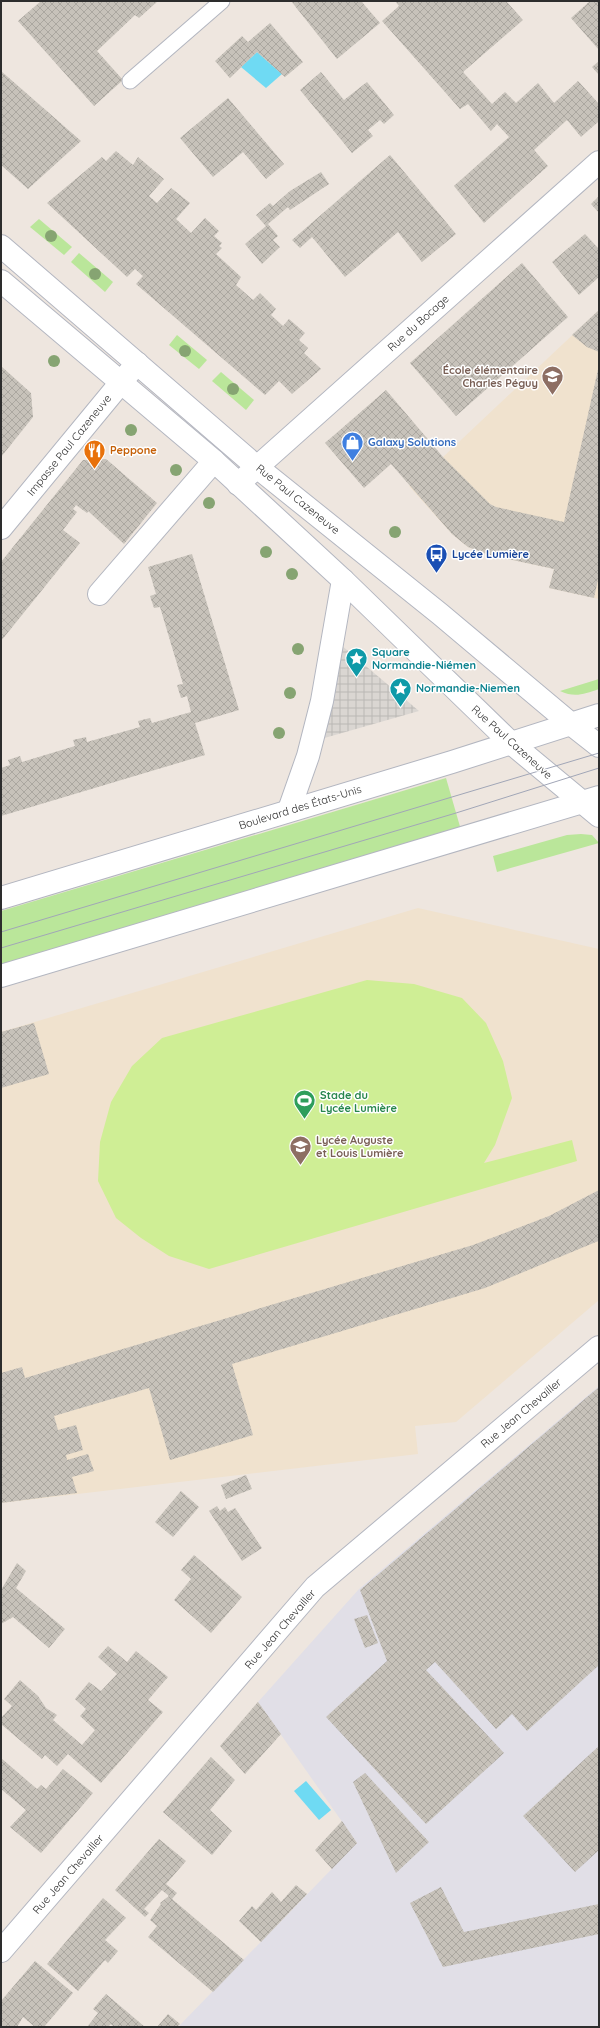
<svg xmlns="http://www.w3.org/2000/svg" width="600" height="2028" font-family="Quicksand,sans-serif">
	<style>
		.industrial { fill: #e1dfe7 }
		.education { fill: #f0e2ce }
		.grass { fill: #bae69a }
		.pitch { fill: #cfee95 }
		.plaza { fill: url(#plaza-grid) }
		.water { fill: #6fdaf3 }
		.building { fill: url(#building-cross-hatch) }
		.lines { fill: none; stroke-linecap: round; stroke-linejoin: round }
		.service-casing { stroke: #b3b6c0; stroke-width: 17 }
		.pedestrian-casing { stroke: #b3b6c0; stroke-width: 24 }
		.minor-casing { stroke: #b3b6c0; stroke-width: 24 }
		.tertiary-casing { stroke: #b3b6c0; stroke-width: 24 }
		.secondary-casing { stroke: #b3b6c0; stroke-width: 24 }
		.service { stroke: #fff; stroke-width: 15 }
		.pedestrian { stroke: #fff; stroke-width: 22 }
		.minor { stroke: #fff; stroke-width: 22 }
		.tertiary { stroke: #fff; stroke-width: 22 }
		.secondary { stroke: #fff; stroke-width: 22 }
		.tram { stroke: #a1a6b7; stroke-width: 1 }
		.tree { fill: #86a472 }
		.labels { text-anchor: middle; stroke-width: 3; stroke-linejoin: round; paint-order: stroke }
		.street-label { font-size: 11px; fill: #2d2d2d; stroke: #fff }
		.education-label { font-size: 11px; font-weight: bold; fill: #785e54; stroke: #fff; text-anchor: end }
		.shop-label { font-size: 11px; font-weight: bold; fill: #366cbe; stroke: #fff; text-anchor: start }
		.food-label { font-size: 11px; font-weight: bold; fill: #c56008; stroke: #fff; text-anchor: start }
		.transit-label { font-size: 11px; font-weight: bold; fill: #164399; stroke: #fff; text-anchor: start }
		.culture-label { font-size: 11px; font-weight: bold; fill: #0d838f; stroke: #fff; text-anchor: start }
		.leisure-label { font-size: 11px; font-weight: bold; fill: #27864d; stroke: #fff; text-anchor: start }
	</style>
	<defs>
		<pattern id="plaza-grid" width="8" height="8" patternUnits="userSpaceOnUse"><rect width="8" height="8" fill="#dad6d2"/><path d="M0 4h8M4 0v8" fill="none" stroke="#bbb8b5"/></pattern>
		<pattern id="building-cross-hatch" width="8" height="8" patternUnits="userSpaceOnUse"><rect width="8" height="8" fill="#c7c2ba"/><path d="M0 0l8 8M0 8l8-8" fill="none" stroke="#aba7a0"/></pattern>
	</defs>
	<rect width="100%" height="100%" fill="#eee6df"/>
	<polygon class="industrial" points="599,1386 599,2027 178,2027 357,1843 258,1702 359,1589"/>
	<g class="education">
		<polygon points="599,310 599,599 549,588 554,569 489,555 468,547 452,534 409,486 443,457"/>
		<polygon points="418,908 599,949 599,1300 456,1422 415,1426 418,1454 1,1503 1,1032"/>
	</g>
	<g class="grass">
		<polygon points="39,219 72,247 64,255 30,227"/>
		<polygon points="79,253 113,282 105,292 71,262"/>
		<polygon points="177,335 207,360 199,369 169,345"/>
		<polygon points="221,372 254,400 246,410 212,381"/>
		<path d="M599,679V689C584,694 575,698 560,691Z"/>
		<polygon points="446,778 461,830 1,967 1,911"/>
		<polygon points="581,834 592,835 599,843 497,872 493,856 567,835"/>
	</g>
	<polygon class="pitch" points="367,980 414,984 462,998 486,1023 503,1061 512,1098 495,1145 484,1163 572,1140 577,1161 209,1269 169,1256 141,1238 116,1218 98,1181 100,1142 111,1102 132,1066 162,1038"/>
	<polygon class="plaza" points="341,645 419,711 321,739"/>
	<g class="water">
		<polygon points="257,52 282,74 266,88 241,67"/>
		<polygon points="306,1781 331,1810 319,1820 294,1791"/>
	</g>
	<g class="building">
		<polygon points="41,1 158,1 139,18 135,15 97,51 123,80 94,106 18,21"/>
		<polygon points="291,1 361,1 380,23 337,59"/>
		<polygon points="395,1 506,1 523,20 463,72 492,104 505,92 516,103 538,83 554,103 578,81 599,104 599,121 581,137 567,120 534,150 548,166 484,223 454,186 509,137 497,124 491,131 468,104 460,109 382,21 399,6"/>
		<polygon points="590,1 599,1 599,50 571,18"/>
		<polygon points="270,23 303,62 285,77 257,52 230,78 215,61 242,36 248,42"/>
		<polygon points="599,61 599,75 592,67"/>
		<polygon points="1,71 81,141 28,189 1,165"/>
		<polygon points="321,72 344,100 367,82 394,115 384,124 380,120 368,130 373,136 352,153 300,90"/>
		<polygon points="228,98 284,164 266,179 243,152 213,177 180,138"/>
		<polygon points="116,151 133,165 138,157 164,179 149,196 157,203 171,188 190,203 176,219 191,233 205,218 219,231 214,236 222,243 219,246 222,248 216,254 241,277 236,285 253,300 260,293 276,309 271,315 283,326 289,319 305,333 299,340 308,348 304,353 321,369 292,394 279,381 265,395 136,284 143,276 135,269 127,277 47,203 102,157 106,161"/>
		<polygon points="390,155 456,234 422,262 398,232 345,277 312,237 300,248 292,240"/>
		<polygon points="321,172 329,184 290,210 288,207 268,224 278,236 273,240 280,247 262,264 245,244 266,226 256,215 270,203 273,206 290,191"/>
		<polygon points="599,196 599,213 591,204"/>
		<polygon points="585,234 599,249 599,277 579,295 552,262"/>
		<polygon points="522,263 568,317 456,416 410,363"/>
		<polygon points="599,310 599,352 587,347 572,335"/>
		<polygon points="599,365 599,575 594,598 549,588 554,569 489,555 468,547 452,534 391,464 364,488 325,443 386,390 443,457 490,504 496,507 564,522"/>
		<polygon points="1,366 31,393 33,417 1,457"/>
		<polygon points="106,459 157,503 124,544 88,511 87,513 76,505 73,509 77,512 63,530 80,543 1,641 1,562 83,460"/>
		<polygon points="192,554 239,710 195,723 205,755 1,816 1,768 10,765 8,760 20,756 22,762 75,746 73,740 86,737 87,742 140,727 138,721 150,718 152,723 191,712 187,696 181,698 177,685 183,684 160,607 154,608 150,596 156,594 148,567"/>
		<polygon points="34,1023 49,1074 1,1088 1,1032"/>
		<polygon points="599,1190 599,1241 596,1242 485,1288 232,1364 253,1435 170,1460 149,1388 54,1416 58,1430 76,1425 83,1450 66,1455 67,1460 88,1454 94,1471 72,1477 77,1493 1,1503 1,1373 22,1367 25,1378 473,1245 549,1216"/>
		<polygon points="599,1387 599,1665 527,1731 512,1714 496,1729 435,1662 426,1670 504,1753 426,1824 326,1717 387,1661 360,1590"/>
		<polygon points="246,1475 252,1489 226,1499 221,1485"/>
		<polygon points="181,1491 199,1507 173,1537 155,1522"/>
		<polygon points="217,1506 220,1511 225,1507 228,1512 235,1508 262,1548 242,1561 209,1511"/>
		<polygon points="194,1555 242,1597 211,1633 174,1600 191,1579 181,1570"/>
		<polygon points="17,1563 26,1571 16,1588 65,1629 49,1648 13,1617 1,1624 1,1590"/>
		<polygon points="367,1615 378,1643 365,1648 354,1619"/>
		<polygon points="108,1646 127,1662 136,1651 168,1677 148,1700 163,1712 101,1783 68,1754 57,1766 45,1755 42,1759 1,1724 1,1718 12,1706 4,1699 20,1680 38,1696 46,1708 57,1715 53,1720 82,1745 95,1730 80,1716 86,1709 75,1699 89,1682 101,1691 117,1674 98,1657"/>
		<polygon points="258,1702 281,1734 245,1774 220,1746"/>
		<polygon points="599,1746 599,1850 575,1872 523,1816"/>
		<polygon points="211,1757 235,1780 210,1810 232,1831 212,1855 163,1812"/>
		<polygon points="1,1758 37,1789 41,1785 46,1789 63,1769 93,1793 41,1853 10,1827 26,1810 1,1789"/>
		<polygon points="365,1773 429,1842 396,1873 353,1782"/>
		<polygon points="342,1821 357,1843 332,1869 315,1850"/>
		<polygon points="159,1839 186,1861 166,1884 177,1893 172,1899 244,1960 213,1992 148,1937 157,1926 150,1920 161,1904 160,1903 169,1896 162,1890 144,1909 149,1913 145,1917 115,1890"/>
		<polygon points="296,1885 307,1894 261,1942 239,1921 252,1906 256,1910 272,1892 281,1902"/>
		<polygon points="441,1887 464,1932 599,1904 599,1934 443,1967 410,1903"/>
		<polygon points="103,1898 126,1918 105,1940 118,1951 108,1963 105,1960 78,1991 47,1964"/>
		<polygon points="35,1961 73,1993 44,2027 35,2027 23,2017 17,2027 1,2027 1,2001"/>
		<polygon points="106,1994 145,2027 114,2027 111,2024 108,2027 87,2027 98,2013 93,2009"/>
		<polygon points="168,2014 180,2024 177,2027 157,2027"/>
	</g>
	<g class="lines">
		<defs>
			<polyline id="service" points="130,81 222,1"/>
			<polyline id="pedestrian" points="99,594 214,461"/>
			<g id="minor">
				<polyline points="238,484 599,162"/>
				<polyline points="1,528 137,363"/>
				<polyline points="1,1951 315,1587 599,1347"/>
			</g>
			<g id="tertiary">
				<polyline points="1,246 257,467 440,614 571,724"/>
				<polyline points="1,281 214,461 343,580 511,743 599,816"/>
				<polyline points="289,810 308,756 322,701 343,580"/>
			</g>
			<g id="secondary">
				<polyline points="571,724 599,746"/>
				<polyline points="1,898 452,762 599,715"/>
				<polyline points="1,976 599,797"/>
			</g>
		</defs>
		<use href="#service" class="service-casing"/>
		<use href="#pedestrian" class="pedestrian-casing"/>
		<use href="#minor" class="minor-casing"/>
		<use href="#tertiary" class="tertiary-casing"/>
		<use href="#secondary" class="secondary-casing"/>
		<use href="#service" class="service"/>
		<use href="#pedestrian" class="pedestrian"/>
		<use href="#minor" class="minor"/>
		<use href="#tertiary" class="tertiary"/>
		<use href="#secondary" class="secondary"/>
		<g class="tram">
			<polyline points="1,932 599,753"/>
			<polyline points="1,948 456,813 599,768"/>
		</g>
	</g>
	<g class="tree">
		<circle cx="51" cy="236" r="6"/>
		<circle cx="95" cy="274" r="6"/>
		<circle cx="185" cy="351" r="6"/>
		<circle cx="54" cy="361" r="6"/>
		<circle cx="233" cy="389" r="6"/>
		<circle cx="131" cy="430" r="6"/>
		<circle cx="176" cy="470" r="6"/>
		<circle cx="209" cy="503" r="6"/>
		<circle cx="395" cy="532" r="6"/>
		<circle cx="266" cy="552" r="6"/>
		<circle cx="292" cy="574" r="6"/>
		<circle cx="298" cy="649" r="6"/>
		<circle cx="290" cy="693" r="6"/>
		<circle cx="279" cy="733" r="6"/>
	</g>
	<defs>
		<symbol id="school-pin" viewBox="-11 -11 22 30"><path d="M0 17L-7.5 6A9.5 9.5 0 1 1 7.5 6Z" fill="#8d6e63" stroke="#fff"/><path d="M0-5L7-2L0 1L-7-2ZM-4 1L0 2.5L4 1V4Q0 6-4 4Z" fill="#fff"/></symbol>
		<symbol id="shop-pin" viewBox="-11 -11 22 30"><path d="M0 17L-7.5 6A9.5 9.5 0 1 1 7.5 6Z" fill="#3f7fe0" stroke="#fff"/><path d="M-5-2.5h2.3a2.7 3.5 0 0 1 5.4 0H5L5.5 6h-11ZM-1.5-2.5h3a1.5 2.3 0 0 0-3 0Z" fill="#fff"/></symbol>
		<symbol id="restaurant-pin" viewBox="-11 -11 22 30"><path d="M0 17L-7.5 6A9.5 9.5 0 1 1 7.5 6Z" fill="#e8710a" stroke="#fff"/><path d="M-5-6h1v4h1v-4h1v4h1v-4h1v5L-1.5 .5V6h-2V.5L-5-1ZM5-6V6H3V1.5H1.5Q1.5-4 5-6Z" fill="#fff"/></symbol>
		<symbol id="bus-pin" viewBox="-11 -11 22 30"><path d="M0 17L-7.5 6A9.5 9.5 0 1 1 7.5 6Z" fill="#1a4fb4" stroke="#fff"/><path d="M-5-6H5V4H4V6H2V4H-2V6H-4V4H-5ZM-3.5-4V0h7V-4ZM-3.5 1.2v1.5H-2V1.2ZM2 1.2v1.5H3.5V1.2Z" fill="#fff"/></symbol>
		<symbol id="sight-pin" viewBox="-11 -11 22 30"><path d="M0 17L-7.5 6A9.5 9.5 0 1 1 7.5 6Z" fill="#0f9aa8" stroke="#fff"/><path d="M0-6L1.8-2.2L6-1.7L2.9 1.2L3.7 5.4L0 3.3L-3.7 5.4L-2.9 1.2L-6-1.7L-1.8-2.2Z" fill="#fff"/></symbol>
		<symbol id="stadium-pin" viewBox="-11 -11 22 30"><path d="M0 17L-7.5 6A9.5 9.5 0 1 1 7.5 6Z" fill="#2e9e5b" stroke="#fff"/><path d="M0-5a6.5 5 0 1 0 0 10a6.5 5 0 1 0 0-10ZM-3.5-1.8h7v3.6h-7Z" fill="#fff"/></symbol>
	</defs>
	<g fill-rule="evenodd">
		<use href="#school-pin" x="540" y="364" width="25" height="34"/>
		<use href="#shop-pin" x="340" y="430" width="25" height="34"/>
		<use href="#restaurant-pin" x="82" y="438" width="25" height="34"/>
		<use href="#bus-pin" x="424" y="542" width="25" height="34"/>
		<use href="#sight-pin" x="344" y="646" width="25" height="34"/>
		<use href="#sight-pin" x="388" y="676" width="25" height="34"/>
		<use href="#stadium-pin" x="292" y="1088" width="25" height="34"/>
		<use href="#school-pin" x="288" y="1134" width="25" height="34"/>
	</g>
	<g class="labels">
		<g class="street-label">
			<text transform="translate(418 323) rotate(-42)" y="4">Rue du Bocage</text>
			<text transform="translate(69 445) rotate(-51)" y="4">Impasse Paul Cazeneuve</text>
			<text transform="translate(298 499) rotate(39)" y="4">Rue Paul Cazeneuve</text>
			<text transform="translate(512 742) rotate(42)" y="4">Rue Paul Cazeneuve</text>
			<text transform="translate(300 807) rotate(-17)" y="4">Boulevard des États-Unis</text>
			<text transform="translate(521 1413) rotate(-40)" y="4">Rue Jean Chevailler</text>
			<text transform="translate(280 1629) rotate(-49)" y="4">Rue Jean Chevailler</text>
			<text transform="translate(68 1874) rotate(-49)" y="4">Rue Jean Chevailler</text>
		</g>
		<g class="education-label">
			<text x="538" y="374">École élémentaire<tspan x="538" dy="13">Charles Péguy</tspan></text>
			<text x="316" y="1144" text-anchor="start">Lycée Auguste<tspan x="316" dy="13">et Louis Lumière</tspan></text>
		</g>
		<g class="shop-label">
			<text x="368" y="446">Galaxy Solutions</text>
		</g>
		<g class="food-label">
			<text x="110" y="454">Peppone</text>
		</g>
		<g class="transit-label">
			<text x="452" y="558">Lycée Lumière</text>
		</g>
		<g class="culture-label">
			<text x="372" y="656">Square<tspan x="372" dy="13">Normandie-Niémen</tspan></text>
			<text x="416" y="692">Normandie-Niemen</text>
		</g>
		<g class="leisure-label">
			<text x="320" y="1099">Stade du<tspan x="320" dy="13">Lycée Lumière</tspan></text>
		</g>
	</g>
	<rect width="600" height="2028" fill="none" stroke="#2d2d2d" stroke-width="4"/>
</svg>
